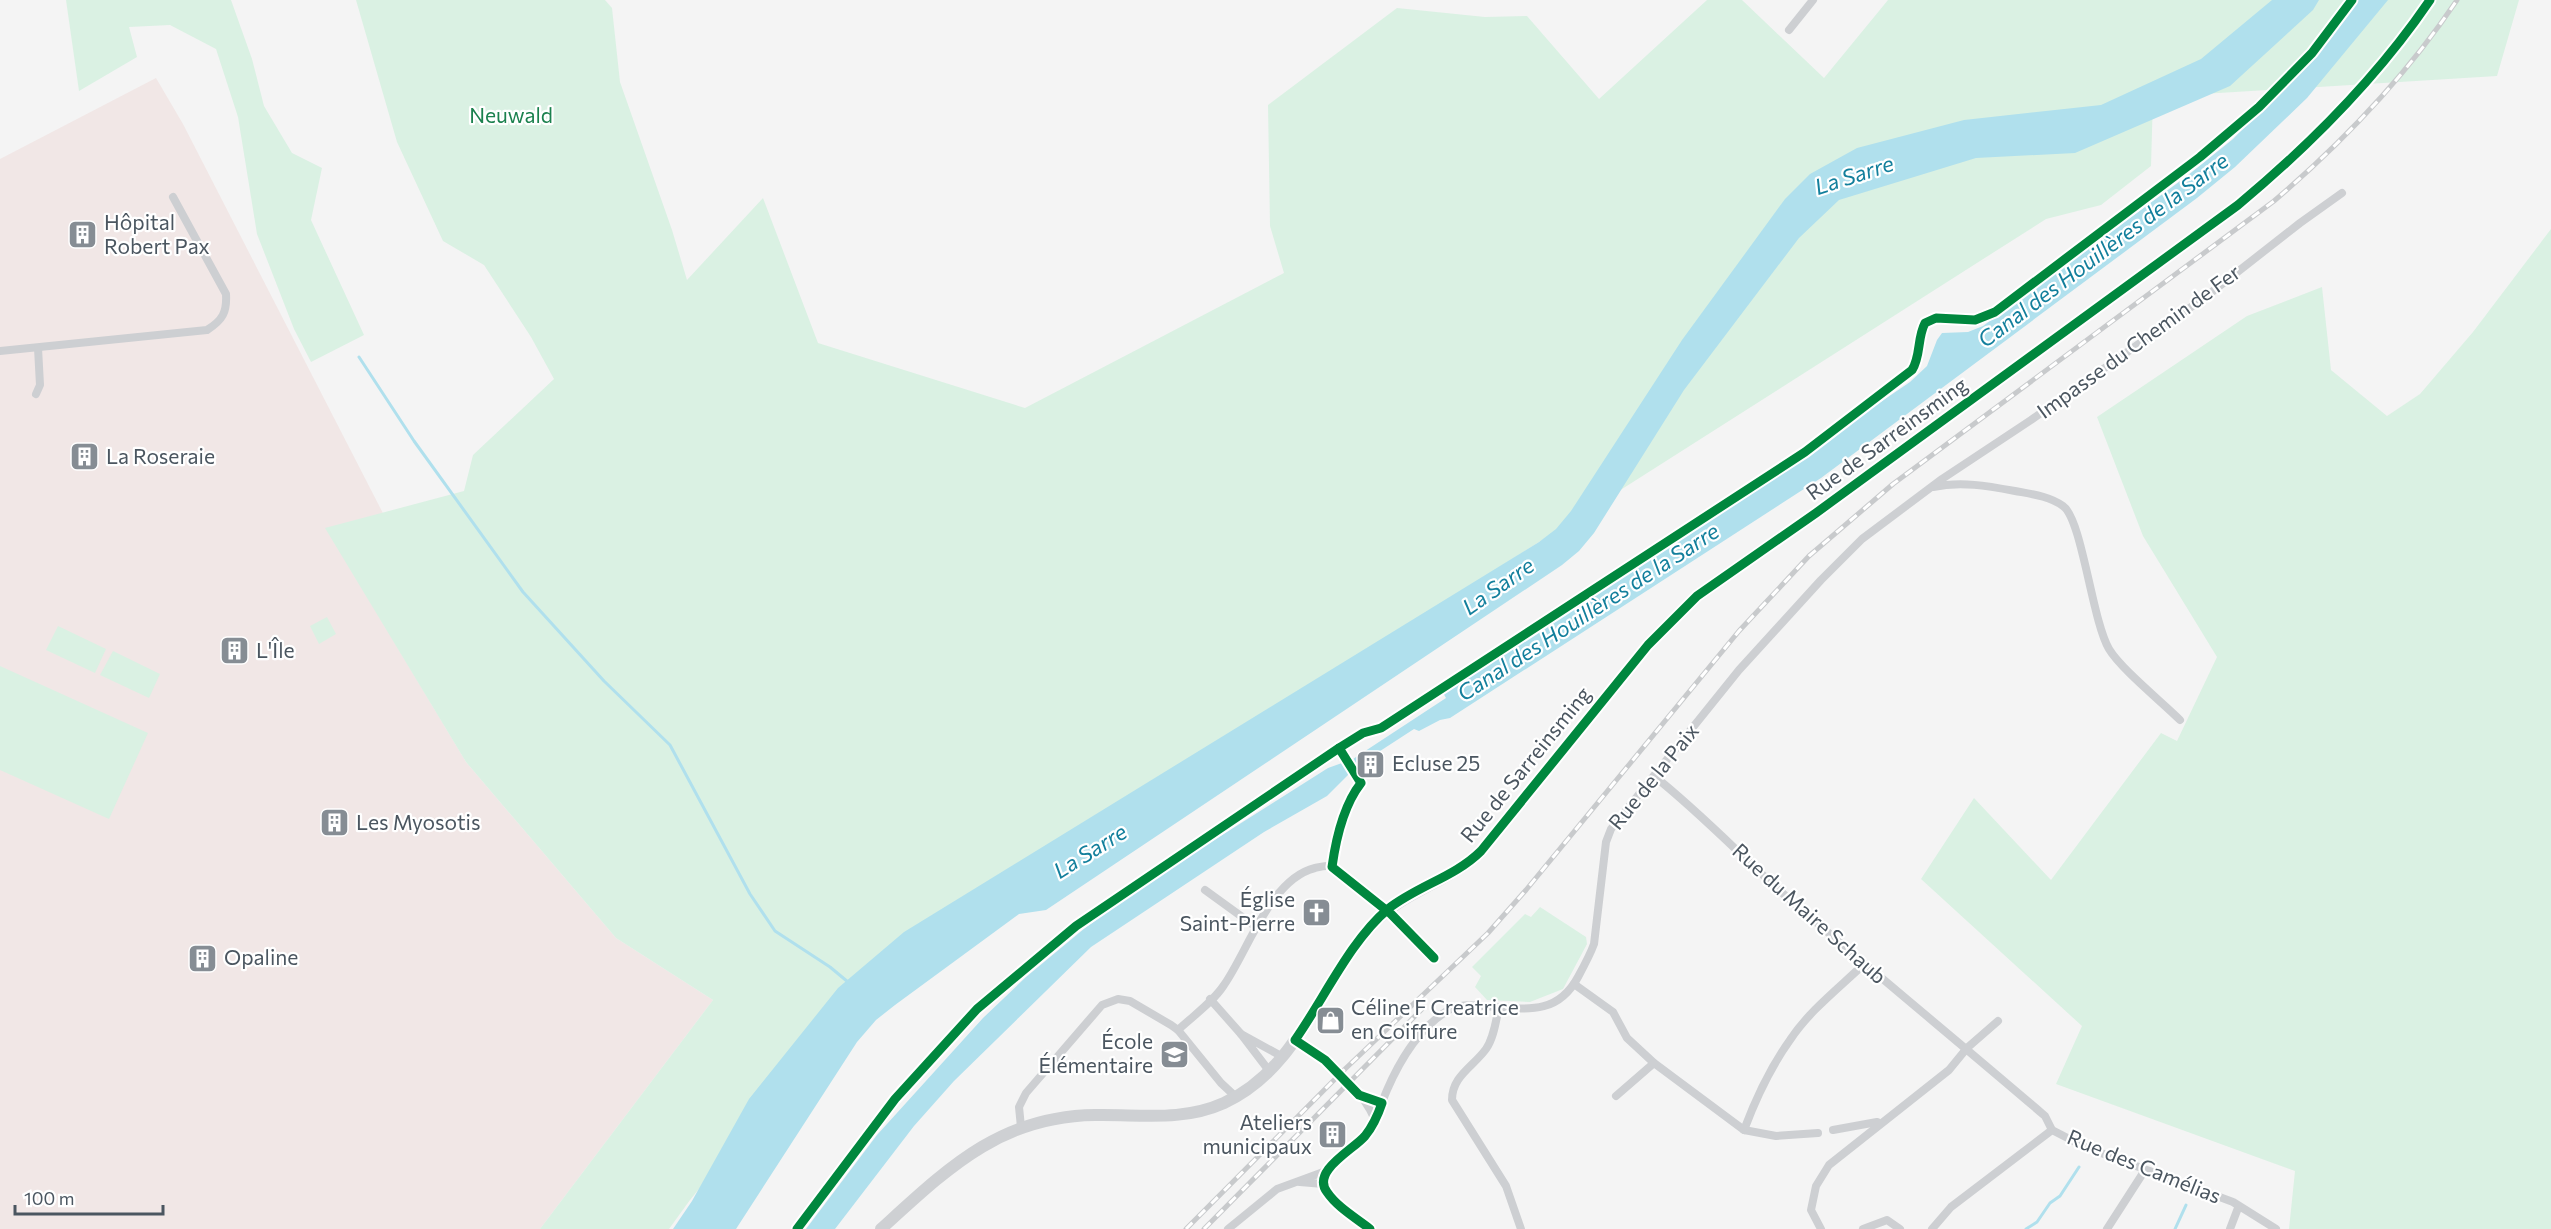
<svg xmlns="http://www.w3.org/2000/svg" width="2551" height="1229" font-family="Commissioner,sans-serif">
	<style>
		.medical { fill: #f1e7e6 }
		.green { fill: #daf1e3 }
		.water { fill: #b0e0ed }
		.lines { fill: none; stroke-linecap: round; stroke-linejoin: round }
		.stream { stroke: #b0e0ed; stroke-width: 3 }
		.street { stroke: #cdcfd2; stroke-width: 8 }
		.secondary { stroke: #ced0d3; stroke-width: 12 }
		.rail-casing { stroke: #c8cacc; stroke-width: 5 }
		.rail { stroke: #fff; stroke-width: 3; stroke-dasharray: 9; stroke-linecap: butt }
		.cycleway-casing { stroke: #fff; stroke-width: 13 }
		.cycleway { stroke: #00873e; stroke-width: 9 }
		.labels { text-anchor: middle; stroke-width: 4.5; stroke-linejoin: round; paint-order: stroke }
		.park-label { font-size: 21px; fill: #1b814e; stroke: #fff }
		.poi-label { font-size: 21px; fill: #4b5660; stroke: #fff; text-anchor: start }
		.street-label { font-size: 21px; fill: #4b5660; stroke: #fff }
		.water-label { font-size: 22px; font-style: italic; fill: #127f9c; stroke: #fff }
	</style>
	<rect width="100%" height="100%" fill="#f4f4f4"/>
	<polygon class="medical" points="156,78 183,124 388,523 326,528 466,762 616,938 713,1000 540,1229 0,1229 0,159"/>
	<g class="green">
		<polygon points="66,0 231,0 252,59 264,106 292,153 322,168 311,220 364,335 311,362 294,329 257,234 238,117 216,49 170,25 129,27 137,57 79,91"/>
		<polygon points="356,0 605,0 612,8 620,82 672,230 687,280 763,198 818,343 1025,408 1284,273 1270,226 1268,105 1397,8 1485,17 1527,16 1599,99 1707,0 1742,0 1824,78 1888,0 2519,0 2497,76 2153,97 2151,166 2101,205 2046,219 1454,596 900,940 690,1200 669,1229 540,1229 713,1000 616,938 466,762 325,528 464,491 473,455 554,379 531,337 484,265 443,241 397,142"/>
		<polygon points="2551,229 2551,1229 2289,1229 2295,1171 2056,1084 2082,1026 1921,879 1974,798 2051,880 2161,733 2177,741 2217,657 2143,536 2097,417 2247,316 2322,287 2331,370 2387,416 2420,394 2473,332"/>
		<polygon points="327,617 336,634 319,644 310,626"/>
		<polygon points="58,626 106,649 95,673 46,650"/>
		<polygon points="113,651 160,674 149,698 100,675"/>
		<polygon points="0,666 148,733 109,819 0,770"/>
		<polygon points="1540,907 1586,937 1587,944 1563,989 1530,1002 1487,1000 1475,987 1481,976 1472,967 1525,914 1531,917"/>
	</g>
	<g class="water">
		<polygon points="2272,0 2319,0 2313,10 2230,86 2075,153 1976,158 1839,200 1799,238 1684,390 1594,533 1579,551 1562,565 1046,910 1019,914 895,1005 876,1020 857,1042 736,1229 673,1229 692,1201 749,1099 838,988 904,932 1539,542 1556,529 1571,511 1682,340 1785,199 1810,174 1857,148 1964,120 2101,105 2201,59"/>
		<polygon points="2358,0 2388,0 2307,98 2235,167 2197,198 1821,478 1450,718 1440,720 1419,731 1414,729 1357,766 1327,796 1264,832 1091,947 954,1081 914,1126 835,1229 806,1229 877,1135 983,1018 1026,977 1085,928 1162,873 1328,768 1353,759 1446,698 1442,691 1673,543 1910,382 1927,366 1937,340 1942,333 1968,332 1983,326 2187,176 2233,139 2330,40"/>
	</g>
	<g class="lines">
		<g class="stream">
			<polyline points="359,357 414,441 523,592 604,681 670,745 750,894 775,931 830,967 848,982"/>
			<polyline points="2026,1229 2037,1222 2050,1203 2060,1196 2079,1167"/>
			<polyline points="2175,1229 2186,1205"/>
		</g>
		<g class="street">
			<polyline points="1789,30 1813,0"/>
			<path d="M0,351L207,330C223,320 227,312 226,294L173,197"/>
			<polyline points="36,394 40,385 38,348"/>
			<path d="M1933,487C1961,481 1988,486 2015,491C2031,494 2049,496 2063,506C2082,519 2092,620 2109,649C2121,669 2162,702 2180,720"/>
			<path d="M1654,776C1702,814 1743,858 1788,898C1873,972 1960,1043 2045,1116L2052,1130L2085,1147L2233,1202L2276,1229"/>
			<path d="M1332,867C1336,838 1343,806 1361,783L1339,748"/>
			<polyline points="1205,890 1256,927"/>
			<polyline points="1574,984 1613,1012 1627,1038 1654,1063 1744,1130 1776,1136 1818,1133"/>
			<polyline points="1210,999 1241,1034"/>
			<path d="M1499,1007C1496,1020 1494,1038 1486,1049C1473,1067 1452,1076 1452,1100L1506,1186L1521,1229"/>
			<path d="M1178,1030C1193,1016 1213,1002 1224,985C1248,951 1270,879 1315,868C1324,866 1329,864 1337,870L1391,914L1434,958"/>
			<path d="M1295,1040C1326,1059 1361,1086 1375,1120"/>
			<polyline points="1270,1072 1241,1034 1283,1057"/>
			<polyline points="1360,1095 1382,1103"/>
			<polyline points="1616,1096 1654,1063"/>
			<polyline points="1021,1127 1019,1107 1026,1093 1102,1005 1118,999 1130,1001 1171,1025 1178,1030 1221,1083 1236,1097"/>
			<path d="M1744,1130C1756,1098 1770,1068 1790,1040C1809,1011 1839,988 1864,964"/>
			<polyline points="1833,1130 1877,1122"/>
			<polyline points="1300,1182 1323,1184"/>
			<polyline points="1228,1229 1277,1189 1326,1171"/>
			<path d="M1370,1229C1358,1219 1323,1196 1323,1181C1324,1164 1357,1147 1368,1131C1377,1119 1381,1104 1387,1090C1400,1060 1418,1029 1447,1011C1458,1004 1470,1005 1482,1006C1522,1008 1556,1018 1578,977C1584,966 1590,955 1594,944L1606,842L1611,829L1739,670L1821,580L1862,539L1942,479L2031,420L2208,295L2300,223L2342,193"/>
			<polyline points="1821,1229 1811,1210 1816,1186 1829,1165 1949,1070 1967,1048 1998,1021"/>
			<polyline points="1863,1229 1887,1220 1900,1229"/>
			<polyline points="1932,1229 1951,1207 2052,1130"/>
			<polyline points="2107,1229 2145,1170"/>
			<polyline points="2230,1229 2238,1208"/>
		</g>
		<path class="secondary" d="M881,1229C947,1169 1000,1116 1095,1115C1139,1114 1182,1122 1224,1103C1300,1068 1320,982 1373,924C1403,891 1450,882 1481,851L1648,645L1697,596L1816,513L2238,205C2310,145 2377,78 2430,0"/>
		<defs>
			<g id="rail">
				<path d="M1186,1229L1344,1070L1488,933L1526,890L1739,631L1809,556L1893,484L2274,201C2343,142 2406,76 2457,0"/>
				<polyline points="1204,1229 1424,1007"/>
			</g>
		</defs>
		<use href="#rail" class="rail-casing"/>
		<use href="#rail" class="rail"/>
		<defs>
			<g id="cycleway">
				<path d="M1339,748L1361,783C1343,806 1336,838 1332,867L1391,914L1434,958"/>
				<path d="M797,1229L895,1099L977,1009L1076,926L1339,748L1363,733L1381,728L1805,452L1912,370C1921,356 1917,338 1925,323L1936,318L1975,320L1995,312L2200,157L2259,107L2312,53L2352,0"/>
				<path d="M1370,1229C1356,1218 1337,1207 1327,1192C1311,1171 1353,1150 1365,1136C1373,1126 1378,1115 1382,1103L1359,1095L1325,1060L1295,1040C1324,999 1350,941 1388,909C1417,886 1455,877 1481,851L1648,645L1697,596L1816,513L2238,205C2310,145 2377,78 2430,0"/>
			</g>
		</defs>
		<use href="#cycleway" class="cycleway-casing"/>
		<use href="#cycleway" class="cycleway"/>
	</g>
	<defs>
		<symbol id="building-square" viewBox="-11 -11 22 22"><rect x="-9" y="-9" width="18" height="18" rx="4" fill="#868d94" stroke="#fff"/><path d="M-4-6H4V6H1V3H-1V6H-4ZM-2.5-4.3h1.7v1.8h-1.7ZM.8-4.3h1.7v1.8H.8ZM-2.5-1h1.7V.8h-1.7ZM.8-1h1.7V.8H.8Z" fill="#fff"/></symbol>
		<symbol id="church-square" viewBox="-11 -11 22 22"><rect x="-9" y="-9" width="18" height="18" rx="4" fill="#868d94" stroke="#fff"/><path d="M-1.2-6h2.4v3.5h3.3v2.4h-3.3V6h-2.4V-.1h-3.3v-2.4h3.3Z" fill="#fff"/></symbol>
		<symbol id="shop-square" viewBox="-11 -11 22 22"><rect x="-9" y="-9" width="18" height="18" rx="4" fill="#868d94" stroke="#fff"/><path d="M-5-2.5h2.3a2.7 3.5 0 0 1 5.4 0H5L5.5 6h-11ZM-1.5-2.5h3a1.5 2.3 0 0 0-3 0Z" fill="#fff"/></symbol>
		<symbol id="school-square" viewBox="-11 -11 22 22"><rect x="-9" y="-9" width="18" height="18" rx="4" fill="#868d94" stroke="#fff"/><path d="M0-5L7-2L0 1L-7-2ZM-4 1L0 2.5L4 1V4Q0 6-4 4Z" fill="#fff"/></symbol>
	</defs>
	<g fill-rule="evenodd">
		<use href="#building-square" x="66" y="218" width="33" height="33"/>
		<use href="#building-square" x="68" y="440" width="33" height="33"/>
		<use href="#building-square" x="218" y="634" width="33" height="33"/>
		<use href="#building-square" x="1354" y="748" width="33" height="33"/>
		<use href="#building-square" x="318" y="806" width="33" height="33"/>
		<use href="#church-square" x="1300" y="896" width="33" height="33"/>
		<use href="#building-square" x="186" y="942" width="33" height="33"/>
		<use href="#shop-square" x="1314" y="1004" width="33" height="33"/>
		<use href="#school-square" x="1158" y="1038" width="33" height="33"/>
		<use href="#building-square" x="1316" y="1118" width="33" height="33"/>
	</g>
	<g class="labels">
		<g class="park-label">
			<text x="511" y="123">Neuwald</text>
		</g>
		<g class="poi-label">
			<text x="104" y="230">Hôpital<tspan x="104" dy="24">Robert Pax</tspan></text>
			<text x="106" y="464">La Roseraie</text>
			<text x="256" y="658">L'Île</text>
			<text x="1392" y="771">Ecluse 25</text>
			<text x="356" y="830">Les Myosotis</text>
			<text x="1295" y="907" text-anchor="end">Église<tspan x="1295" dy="24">Saint-Pierre</tspan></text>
			<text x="224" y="965">Opaline</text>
			<text x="1351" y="1015">Céline F Creatrice<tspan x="1351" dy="24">en Coiffure</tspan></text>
			<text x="1153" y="1049" text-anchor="end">École<tspan x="1153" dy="24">Élémentaire</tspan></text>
			<text x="1312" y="1130" text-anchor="end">Ateliers<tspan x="1312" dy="24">municipaux</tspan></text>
		</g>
		<g class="street-label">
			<text transform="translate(2139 342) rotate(-36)" y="7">Impasse du Chemin de Fer</text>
			<text transform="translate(1887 439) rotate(-36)" y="7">Rue de Sarreinsming</text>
			<text transform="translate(1526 765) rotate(-51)" y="7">Rue de Sarreinsming</text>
			<text transform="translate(1654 777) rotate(-51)" y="7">Rue de la Paix</text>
			<text transform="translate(1809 914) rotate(42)" y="7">Rue du Maire Schaub</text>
			<text transform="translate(2144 1167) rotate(22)" y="7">Rue des Camélias</text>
		</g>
		<g class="water-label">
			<text transform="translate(1854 175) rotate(-18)" y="8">La Sarre</text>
			<text transform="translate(2103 250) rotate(-37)" y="8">Canal des Houillères de la Sarre</text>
			<text transform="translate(1498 586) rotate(-35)" y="8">La Sarre</text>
			<text transform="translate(1588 612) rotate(-33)" y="8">Canal des Houillères de la Sarre</text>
			<text transform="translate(1090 851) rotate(-32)" y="8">La Sarre</text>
		</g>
	</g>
	<path d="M15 1205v9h148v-9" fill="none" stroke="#4b5660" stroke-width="3"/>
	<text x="24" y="1205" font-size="18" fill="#4b5660" stroke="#ffffff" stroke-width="4.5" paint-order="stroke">100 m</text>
</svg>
